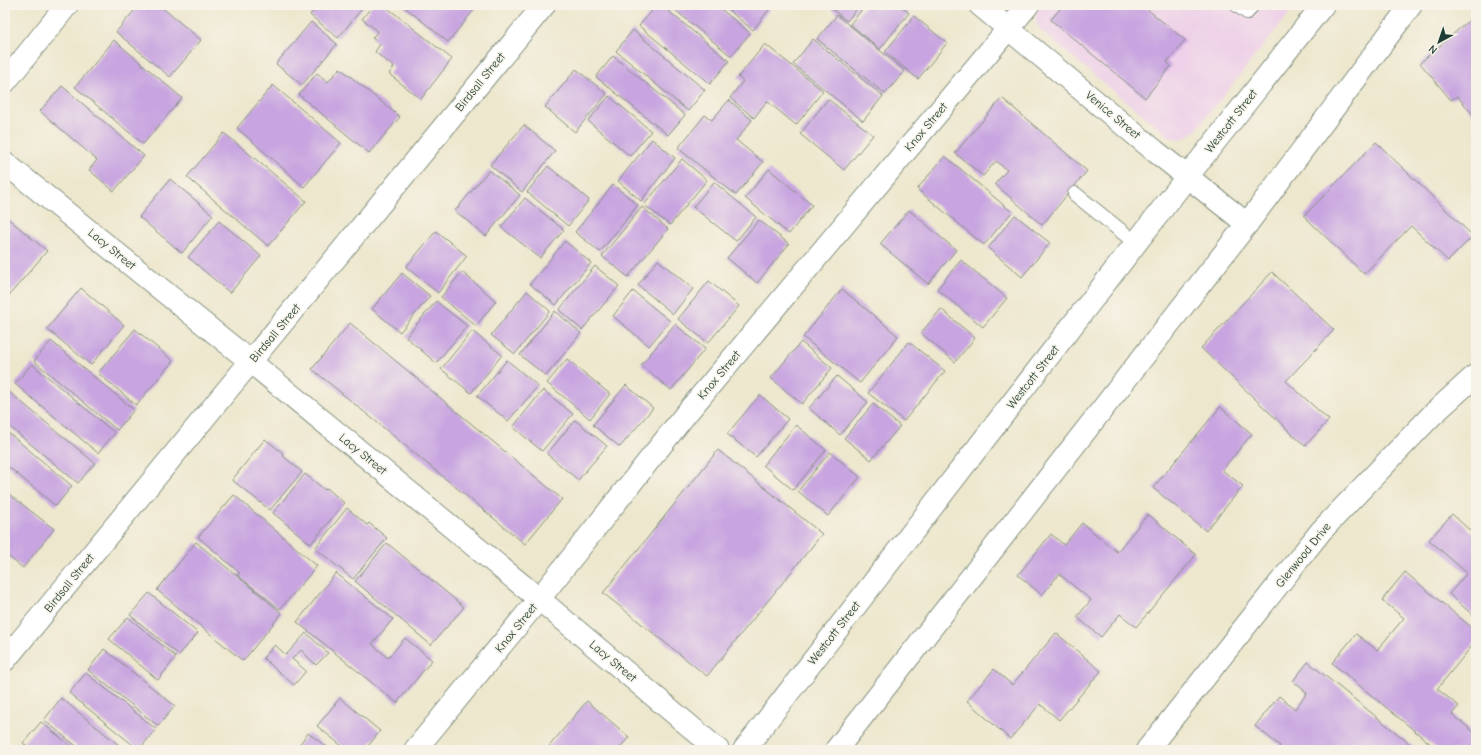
<svg xmlns="http://www.w3.org/2000/svg" width="1481" height="755" font-family="'Comic Neue',sans-serif">
	<style>
		.built { fill: #eed0e8 }
		.building { fill: #c8a4e0 }
		.lines { fill: none; stroke-linecap: round; stroke-linejoin: round }
		.service-casing { stroke: #869280; stroke-width: 16 }
		.minor-casing { stroke: #869280; stroke-width: 24 }
		.secondary-casing { stroke: #869280; stroke-width: 24 }
		.service { stroke: #fff; stroke-width: 14 }
		.minor { stroke: #fff; stroke-width: 22 }
		.secondary { stroke: #fff; stroke-width: 22 }
		.labels { text-anchor: middle; stroke-width: 3; stroke-linejoin: round; paint-order: stroke }
		.street-label { font-size: 12px; fill: #1f3d34; stroke: #f7f3e8 }
	</style>
	<rect width="100%" height="100%" fill="#f7f3e8"/>
	<filter id="ink" filterUnits="userSpaceOnUse"><feTurbulence type="fractalNoise" baseFrequency=".025" numOctaves="2"/><feDisplacementMap in="SourceGraphic" scale="8" xChannelSelector="R" yChannelSelector="G"/><feConvolveMatrix kernelMatrix="1 2 1 2 8 2 1 2 1" color-interpolation-filters="sRGB"/></filter>
	<filter id="wash" filterUnits="userSpaceOnUse"><feTurbulence type="fractalNoise" baseFrequency=".012" numOctaves="4" result="noise"/><feDisplacementMap in="SourceGraphic" scale="16" xChannelSelector="R" yChannelSelector="G"/><feGaussianBlur stdDeviation="0.9" result="paint"/><feColorMatrix in="noise" values="0 0 0 0 0 0 0 0 0 0 0 0 0 0 0 0 0 1.4 0 .05"/><feComposite in="paint" operator="in"/></filter>
	<g filter="url(#wash)">
		<rect width="100%" height="100%" fill="#ede7cd"/>
		<polygon class="built" points="1040,5 1296,5 1195,131 1186,137 1178,139 1167,135 1042,32 1036,23 1036,14"/>
		<g id="blocks">
			<g class="building">
				<polygon points="139,5 159,5 201,40 170,77 116,32"/>
				<polygon points="318,5 365,5 338,38 310,15"/>
				<polygon points="373,5 384,5 452,59 421,99 389,74 394,67 375,52 380,44 372,38 378,31 362,19"/>
				<polygon points="402,5 478,5 448,42"/>
				<polygon points="657,5 661,5 729,61 710,84 639,26"/>
				<polygon points="669,5 716,5 750,33 731,56"/>
				<polygon points="722,5 771,5 772,6 753,30"/>
				<polygon points="827,5 860,5 847,21"/>
				<polygon points="866,5 899,5 909,13 880,49 850,24"/>
				<polygon points="1063,5 1142,5 1185,40 1167,62 1171,66 1145,98 1051,20"/>
				<polygon points="837,15 905,71 885,94 817,39"/>
				<polygon points="914,16 947,43 918,79 885,52"/>
				<polygon points="1474,16 1476,18 1476,118 1457,96 1451,100 1420,63"/>
				<polygon points="311,22 337,44 302,85 276,64"/>
				<polygon points="633,30 705,90 688,111 616,51"/>
				<polygon points="813,39 883,96 863,121 793,64"/>
				<polygon points="114,40 182,98 143,144 75,87"/>
				<polygon points="765,44 823,91 796,125 767,101 754,118 730,98 743,81 738,77"/>
				<polygon points="613,56 685,115 668,135 596,77"/>
				<polygon points="340,68 400,117 369,153 299,95 317,73 328,82"/>
				<polygon points="576,69 607,94 575,132 545,107"/>
				<polygon points="273,85 341,143 304,187 237,128"/>
				<polygon points="62,86 144,156 114,191 89,170 97,160 40,111"/>
				<polygon points="609,96 651,131 630,156 588,121"/>
				<polygon points="1002,98 1087,171 1042,225 995,184 1007,170 996,161 983,176 955,153"/>
				<polygon points="828,99 873,135 844,170 800,134"/>
				<polygon points="729,100 752,120 736,140 763,162 736,195 678,148 705,115 712,120"/>
				<polygon points="524,125 555,151 522,192 490,165"/>
				<polygon points="224,133 306,201 268,246 187,177"/>
				<polygon points="652,139 675,158 641,201 618,181"/>
				<polygon points="1376,142 1473,236 1448,261 1411,226 1364,274 1304,216"/>
				<polygon points="945,156 1012,212 984,245 917,189"/>
				<polygon points="682,159 707,180 670,225 644,205"/>
				<polygon points="548,166 589,200 568,226 527,192"/>
				<polygon points="769,169 812,205 789,234 745,198"/>
				<polygon points="489,170 520,195 486,236 455,211"/>
				<polygon points="170,179 213,215 182,253 139,217"/>
				<polygon points="714,182 756,217 736,241 693,207"/>
				<polygon points="613,185 638,205 600,252 575,232"/>
				<polygon points="525,198 564,230 540,258 501,227"/>
				<polygon points="642,207 668,229 628,277 602,256"/>
				<polygon points="909,210 956,250 928,284 880,244"/>
				<polygon points="1015,215 1050,243 1022,277 988,248"/>
				<polygon points="5,216 47,251 5,300"/>
				<polygon points="759,220 789,244 757,283 727,258"/>
				<polygon points="219,221 261,256 230,293 188,257"/>
				<polygon points="436,231 467,256 438,293 406,267"/>
				<polygon points="565,241 591,263 556,305 530,284"/>
				<polygon points="658,260 693,289 673,314 638,285"/>
				<polygon points="961,260 1007,298 983,327 937,289"/>
				<polygon points="595,266 619,286 582,330 559,310"/>
				<polygon points="462,272 496,301 476,326 441,297"/>
				<polygon points="1272,272 1334,330 1286,381 1329,420 1305,446 1201,348"/>
				<polygon points="402,273 430,296 400,332 372,309"/>
				<polygon points="709,281 739,306 708,343 678,319"/>
				<polygon points="81,288 124,325 91,365 47,329"/>
				<polygon points="842,289 898,336 860,383 803,337"/>
				<polygon points="527,291 550,311 515,354 491,335"/>
				<polygon points="633,291 670,321 649,346 613,316"/>
				<polygon points="436,301 467,326 436,363 406,337"/>
				<polygon points="941,309 975,338 955,362 921,333"/>
				<polygon points="555,311 581,333 546,376 520,355"/>
				<polygon points="350,323 562,499 525,544 312,369"/>
				<polygon points="675,324 705,349 671,390 641,365"/>
				<polygon points="135,329 173,361 136,405 98,373"/>
				<polygon points="472,331 502,355 471,393 441,369"/>
				<polygon points="51,341 134,410 117,430 34,361"/>
				<polygon points="801,342 832,368 802,404 771,378"/>
				<polygon points="909,342 945,371 904,421 868,393"/>
				<polygon points="567,359 610,394 590,419 547,383"/>
				<polygon points="507,360 538,386 508,421 477,396"/>
				<polygon points="32,364 115,433 98,453 15,384"/>
				<polygon points="837,376 868,402 840,435 809,408"/>
				<polygon points="626,385 653,408 620,447 593,425"/>
				<polygon points="543,390 573,414 542,451 513,427"/>
				<polygon points="8,391 95,463 78,483 5,423 5,395"/>
				<polygon points="760,395 788,419 756,457 727,434"/>
				<polygon points="873,404 900,426 871,460 844,438"/>
				<polygon points="1220,407 1252,434 1222,470 1243,486 1206,531 1153,488"/>
				<polygon points="575,420 607,446 578,480 547,454"/>
				<polygon points="796,425 826,450 793,490 763,465"/>
				<polygon points="5,430 72,486 56,506 5,464"/>
				<polygon points="265,439 283,453 282,455 302,472 270,510 232,480"/>
				<polygon points="718,450 822,534 707,676 603,593"/>
				<polygon points="830,452 860,477 828,516 798,491"/>
				<polygon points="305,474 325,490 327,488 344,503 311,544 273,513"/>
				<polygon points="5,491 54,529 23,568 5,554"/>
				<polygon points="234,495 317,566 280,609 237,575 240,573 198,537"/>
				<polygon points="347,508 367,525 369,523 387,538 353,579 315,548"/>
				<polygon points="1148,514 1196,555 1136,627 1120,614 1101,637 1077,617 1091,600 1059,574 1042,595 1018,575 1051,534 1064,545 1082,523 1117,552"/>
				<polygon points="1452,514 1476,536 1476,618 1449,594 1467,573 1429,540"/>
				<polygon points="196,542 282,613 243,661 157,590"/>
				<polygon points="387,543 464,607 431,645 355,581"/>
				<polygon points="1405,572 1476,631 1476,641 1437,689 1459,706 1452,714 1476,734 1476,750 1438,750 1332,663 1356,634 1377,650 1404,618 1382,600"/>
				<polygon points="336,573 393,619 372,644 388,658 405,638 432,660 397,703 297,622"/>
				<polygon points="149,593 198,633 179,655 130,615"/>
				<polygon points="128,617 176,657 158,680 109,639"/>
				<polygon points="306,633 328,653 316,665 301,650 292,659 306,671 294,685 263,658 275,645 286,655"/>
				<polygon points="1056,633 1101,671 1059,720 1040,704 1010,739 967,701 994,669 1012,685"/>
				<polygon points="104,649 175,706 158,726 88,670"/>
				<polygon points="1308,662 1414,747 1411,750 1276,750 1280,746 1255,726 1279,696 1295,709 1307,693 1293,681"/>
				<polygon points="86,673 156,729 139,750 69,693"/>
				<polygon points="61,698 125,750 81,750 44,720"/>
				<polygon points="340,698 380,731 365,750 347,750 317,726"/>
				<polygon points="587,701 629,737 618,750 546,750"/>
				<polygon points="41,722 76,750 31,750 23,743"/>
				<polygon points="308,733 331,750 295,750"/>
			</g>
		</g>
	</g>
	<g filter="url(#ink)">
		<use href="#blocks" fill-opacity="0" stroke="#869280" stroke-width="1"/>
		<g class="lines">
			<defs>
				<g id="service">
					<polyline points="1237,5 1247,12 1252,5"/>
					<polyline points="1075,194 1136,243"/>
				</g>
				<g id="minor">
					<polyline points="980,5 1155,151 1247,224"/>
					<polyline points="5,82 67,5"/>
					<polyline points="5,163 251,362 539,599 718,750"/>
					<polyline points="5,660 544,5"/>
					<polyline points="415,750 539,599 685,415 1028,5"/>
					<polyline points="1147,750 1321,531 1432,415 1476,375"/>
				</g>
				<g id="secondary">
					<polyline points="744,750 1187,177 1323,5"/>
					<polyline points="836,750 1247,224 1411,5"/>
				</g>
			</defs>
			<use href="#service" class="service-casing"/>
			<use href="#minor" class="minor-casing"/>
			<use href="#secondary" class="secondary-casing"/>
			<use href="#service" class="service"/>
			<use href="#minor" class="minor"/>
			<use href="#secondary" class="secondary"/>
		</g>
	</g>
	<g class="labels">
		<g class="street-label">
			<text transform="translate(480 82) rotate(-51)" y="4">Birdsall Street</text>
			<text transform="translate(1113 115) rotate(40)" y="4">Venice Street</text>
			<text transform="translate(1231 121) rotate(-52)" y="4">Westcott Street</text>
			<text transform="translate(926 127) rotate(-50)" y="4">Knox Street</text>
			<text transform="translate(112 249) rotate(39)" y="4">Lacy Street</text>
			<text transform="translate(275 333) rotate(-50)" y="4">Birdsall Street</text>
			<text transform="translate(719 375) rotate(-50)" y="4">Knox Street</text>
			<text transform="translate(1033 377) rotate(-52)" y="4">Westcott Street</text>
			<text transform="translate(363 454) rotate(39)" y="4">Lacy Street</text>
			<text transform="translate(1303 555) rotate(-51)" y="4">Glenwood Drive</text>
			<text transform="translate(69 583) rotate(-51)" y="4">Birdsall Street</text>
			<text transform="translate(516 628) rotate(-51)" y="4">Knox Street</text>
			<text transform="translate(834 633) rotate(-52)" y="4">Westcott Street</text>
			<text transform="translate(613 661) rotate(40)" y="4">Lacy Street</text>
		</g>
	</g>
	<rect width="1481" height="755" fill="none" stroke="#f7f3e8" stroke-width="20"/>
	<g transform="translate(1439 42) rotate(220)" stroke="#f7f3e8" stroke-width="3" paint-order="stroke">
	<path d="M0-3L7 15L0 10L-7 15Z" fill="#1f3d34"/>
	<text y="-6" font-size="11" font-weight="bold" text-anchor="middle" fill="#1f3d34">N</text>
	</g>
</svg>
